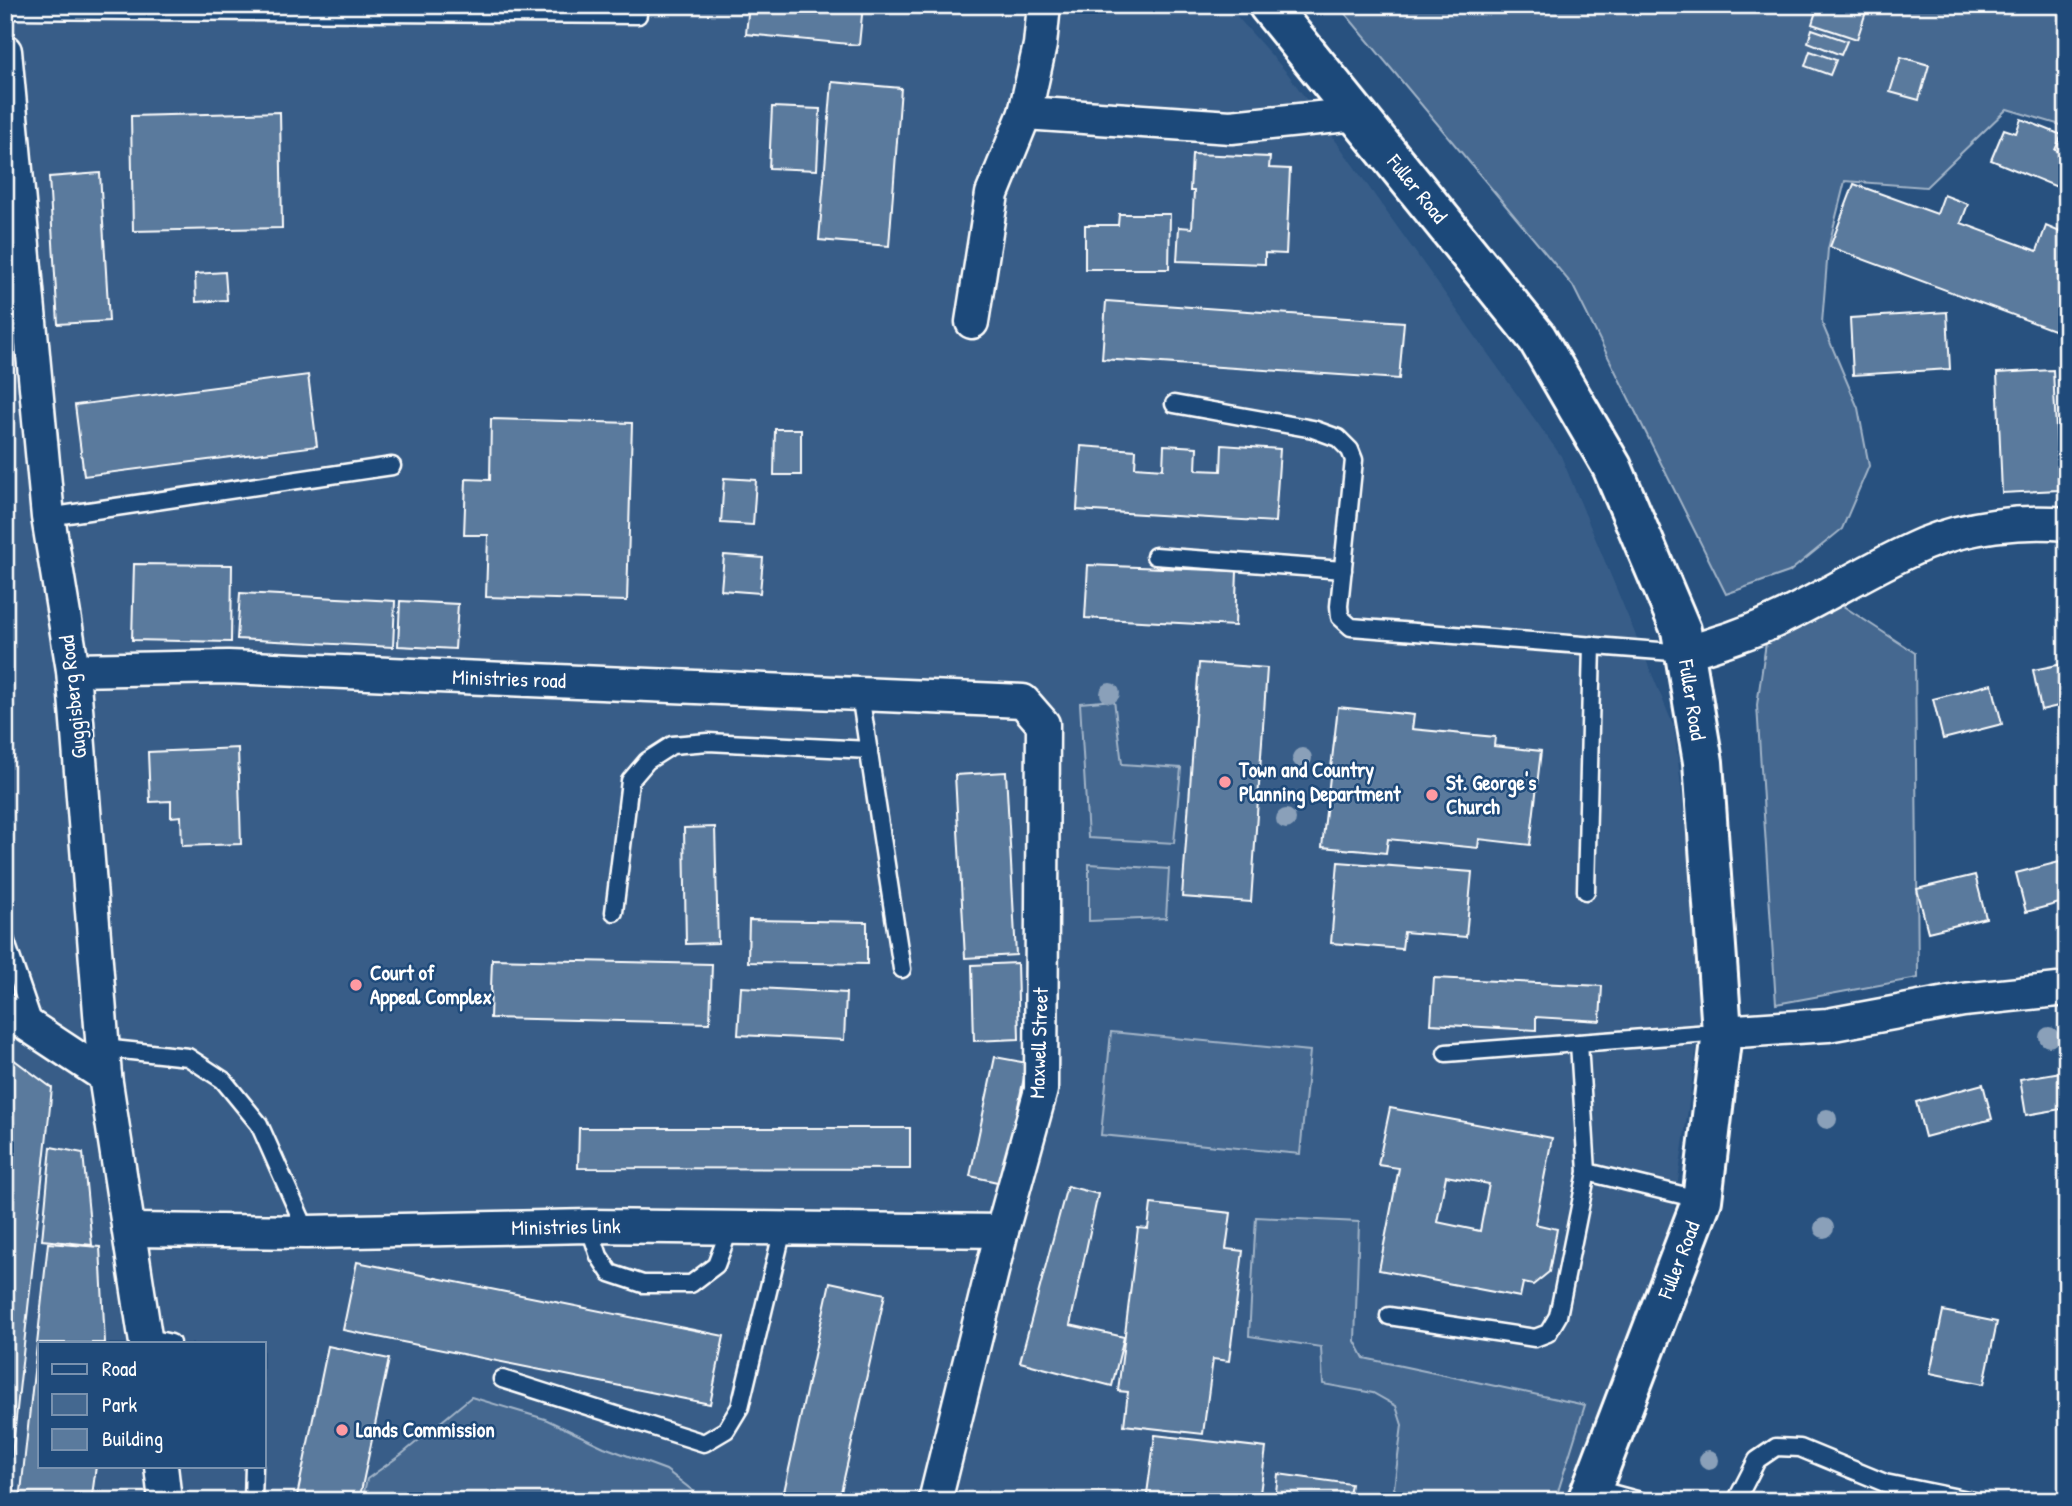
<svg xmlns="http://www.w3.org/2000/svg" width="2072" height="1506" font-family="'Patrick Hand',sans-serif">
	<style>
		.built { fill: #375d88; fill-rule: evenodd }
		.green { fill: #446890; stroke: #a2b4c8; stroke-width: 2 }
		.building { fill: #5a7a9d; stroke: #fff; stroke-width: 2; fill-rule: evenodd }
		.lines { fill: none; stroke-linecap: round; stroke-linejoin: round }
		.lane-casing { stroke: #fff; stroke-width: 21 }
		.street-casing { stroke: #fff; stroke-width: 37 }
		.secondary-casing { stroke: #fff; stroke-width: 44 }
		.lane { stroke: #1f4a7a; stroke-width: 16 }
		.street { stroke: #1f4a7a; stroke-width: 32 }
		.secondary { stroke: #1f4a7a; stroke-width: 38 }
		.tree { fill: #8aa0b9 }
		.poi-dot { fill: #ff9aa2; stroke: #1f4a7a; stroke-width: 2.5 }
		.labels { text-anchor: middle; stroke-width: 5; stroke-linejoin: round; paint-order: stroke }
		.street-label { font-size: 21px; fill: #fff; stroke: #1f4a7a }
		.poi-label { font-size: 21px; font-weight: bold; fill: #fff; stroke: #1f4a7a; text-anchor: start }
	</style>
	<rect width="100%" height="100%" fill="#28517f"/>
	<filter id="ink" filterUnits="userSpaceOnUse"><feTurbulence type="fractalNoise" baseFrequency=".0143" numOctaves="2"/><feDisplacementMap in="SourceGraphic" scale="14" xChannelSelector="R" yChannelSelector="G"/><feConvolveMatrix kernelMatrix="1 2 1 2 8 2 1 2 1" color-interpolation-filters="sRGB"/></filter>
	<g filter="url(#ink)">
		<path class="built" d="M5,5H1227L1288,74L1561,456L1674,727L1705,988L1669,1245L1568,1501H5ZM40,1343H264V1466H40Z"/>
		<g class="green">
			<polygon points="1338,5 2067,5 2067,127 2007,109 1926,187 1845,181 1828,249 1822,323 1858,408 1869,466 1842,529 1789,572 1726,594 1573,286"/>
			<polygon points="1840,604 1915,653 1918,978 1776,1004 1757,705 1767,636"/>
			<polygon points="1114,700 1122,764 1181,768 1174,843 1088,838 1080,703"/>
			<polygon points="1089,864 1169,869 1166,918 1089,921"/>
			<polygon points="1111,1032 1310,1051 1300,1154 1101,1135"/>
			<polygon points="1256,1217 1359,1222 1355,1341 1364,1358 1585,1405 1555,1501 1401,1501 1394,1488 1402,1425 1396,1406 1373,1393 1323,1384 1321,1347 1249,1336"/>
			<polygon points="471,1397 545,1419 604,1447 666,1470 706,1501 362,1501 367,1479 402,1454"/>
		</g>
		<g class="building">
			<polygon points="749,5 863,5 859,45 746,34"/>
			<polygon points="1818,5 1868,6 1857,39 1812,24"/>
			<polygon points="1812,29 1847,41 1841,55 1808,42"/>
			<polygon points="1810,51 1836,60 1830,75 1805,66"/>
			<polygon points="1901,57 1929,65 1919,100 1890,92"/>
			<polygon points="832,82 901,88 889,246 819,240"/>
			<polygon points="772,107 820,109 817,170 769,168"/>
			<polygon points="280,112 282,228 133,231 131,116"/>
			<polygon points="2021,119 2062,135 2055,150 2067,154 2067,191 1991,160 2004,129 2016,133"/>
			<polygon points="1192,154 1270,157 1269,168 1290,169 1286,254 1265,253 1265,264 1177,261 1179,227 1192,228 1194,191 1190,191"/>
			<polygon points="100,173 109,321 58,324 49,177"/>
			<polygon points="1854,184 1937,214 1944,195 1968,204 1961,223 2037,251 2046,226 2067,235 2067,248 2063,257 2067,258 2067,335 1830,247"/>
			<polygon points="1119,214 1170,214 1169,269 1085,269 1085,225 1118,225"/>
			<polygon points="225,272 227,300 196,302 195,274"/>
			<polygon points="1106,301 1404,322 1399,379 1102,359"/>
			<polygon points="1947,312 1950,369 1853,375 1850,318"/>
			<polygon points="2053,370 2059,490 2002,493 1997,373"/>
			<polygon points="308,375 317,446 84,476 75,405"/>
			<polygon points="491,419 632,423 627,601 486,597 488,535 464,535 466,479 490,480"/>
			<polygon points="775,429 801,429 801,475 774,475"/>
			<polygon points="1164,445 1197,447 1196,470 1221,471 1222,445 1280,449 1275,522 1077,510 1081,446 1136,450 1135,467 1163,469"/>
			<polygon points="724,478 756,480 753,525 721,523"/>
			<polygon points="724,555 763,558 760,593 721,590"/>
			<polygon points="134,564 232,565 231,642 132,640"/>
			<polygon points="1088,565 1237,571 1235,626 1085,618"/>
			<polygon points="240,593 395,601 393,647 237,639"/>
			<polygon points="400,601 458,604 455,649 398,646"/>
			<polygon points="1199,663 1267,668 1251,902 1182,897"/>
			<polygon points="2067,663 2067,704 2041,710 2033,670"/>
			<polygon points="1992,684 2002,724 1943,739 1933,699"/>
			<polygon points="1338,707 1414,715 1412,729 1495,737 1494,746 1541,751 1530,845 1479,839 1478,848 1388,839 1386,853 1322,847"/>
			<polygon points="238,748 241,844 182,846 181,816 171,817 171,801 150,802 148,752"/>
			<polygon points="1006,772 1016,955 965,958 955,775"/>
			<polygon points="715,827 718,943 686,944 684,828"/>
			<polygon points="2067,860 2067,901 2026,912 2016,873"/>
			<polygon points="1338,862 1472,872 1466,937 1404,932 1402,949 1331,943"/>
			<polygon points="1975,875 1986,918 1928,932 1917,889"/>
			<polygon points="749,920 867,922 867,964 748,962"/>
			<polygon points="492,959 712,964 710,1023 490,1018"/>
			<polygon points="1017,963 1019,1039 974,1041 972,965"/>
			<polygon points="1434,978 1602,986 1600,1021 1536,1017 1536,1030 1431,1024"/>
			<polygon points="741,987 846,993 844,1040 738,1035"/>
			<polygon points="5,1053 52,1088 7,1501 5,1501"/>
			<polygon points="995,1057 1027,1063 1002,1183 970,1176"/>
			<polygon points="2067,1071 2067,1108 2026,1115 2020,1079"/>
			<polygon points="1983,1084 1992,1119 1925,1137 1916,1102"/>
			<path d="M1390,1108L1552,1138L1535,1224L1557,1229L1549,1272L1533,1285L1523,1283L1520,1297L1379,1270L1399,1168L1378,1165ZM1446,1176L1489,1184L1480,1231L1437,1222Z"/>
			<polygon points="579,1128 910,1128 910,1169 578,1168"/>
			<polygon points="51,1147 83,1153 92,1245 42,1240"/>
			<polygon points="1067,1186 1098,1194 1070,1325 1124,1337 1112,1386 1020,1362"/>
			<polygon points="1151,1204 1231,1213 1226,1249 1243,1251 1229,1361 1213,1359 1203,1434 1124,1425 1128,1392 1118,1391 1138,1228 1148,1229"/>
			<polygon points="48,1243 100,1247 105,1343 40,1343 40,1466 96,1466 92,1496 88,1501 20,1501"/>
			<polygon points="357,1262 724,1336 710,1404 343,1330"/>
			<polygon points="830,1282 885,1294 839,1501 782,1501"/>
			<polygon points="1943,1311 1997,1322 1984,1384 1930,1373"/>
			<polygon points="328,1346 389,1359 359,1501 296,1501"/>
			<polygon points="1155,1435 1266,1448 1259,1501 1146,1501"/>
			<polygon points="1278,1474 1351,1484 1348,1501 1275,1501"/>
		</g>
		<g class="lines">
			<defs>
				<g id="lane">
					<polyline points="5,10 638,15"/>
					<polyline points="1174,404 1313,429 1338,438 1350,450 1354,460 1339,606 1340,617 1351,627 1685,653"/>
					<polyline points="48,517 392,466"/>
					<polyline points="1155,556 1343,570"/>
					<polyline points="860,694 902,969"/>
					<polyline points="1586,891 1592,645"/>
					<polyline points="614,912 630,781 647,761 672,745 708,742 869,750"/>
					<polyline points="5,939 34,1024"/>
					<polyline points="103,1048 188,1057 223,1080 259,1124 307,1232"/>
					<polyline points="1446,1053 1722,1032"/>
					<polyline points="1587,1172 1702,1200"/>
					<polyline points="589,1226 599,1256 610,1273 643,1284 691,1284 716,1265 730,1228"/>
					<polyline points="1389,1316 1535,1338 1548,1333 1558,1316 1587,1172 1579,1043"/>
					<polyline points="145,1337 171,1343"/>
					<polyline points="502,1379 704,1443 726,1430 740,1407 783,1229"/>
					<polyline points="1592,1488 1640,1501"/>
					<polyline points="253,1501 254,1466"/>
					<polyline points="1736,1501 1757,1460 1776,1447 1800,1448 1885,1483 1973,1501"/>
				</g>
				<g id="street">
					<polyline points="5,51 48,517 73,670 105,1076 146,1343"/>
					<polyline points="1025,113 1231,127 1357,114"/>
					<polyline points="972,322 992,194 1025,113 1040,45 1044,5"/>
					<path d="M1685,653C1717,643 1750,633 1781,618C1829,595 1875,565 1924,544C1968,526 2020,520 2067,524"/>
					<polyline points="73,670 228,667 1023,701 1043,724 1041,1090 1002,1231 935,1501"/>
					<polyline points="5,1010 105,1076"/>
					<polyline points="1722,1032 1828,1025 1963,1000 2067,989"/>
					<polyline points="130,1230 307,1232 589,1226 1002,1231"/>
					<polyline points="161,1466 165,1501"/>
				</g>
				<polyline id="secondary" points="1268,5 1537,338 1612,467 1681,630 1703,762 1722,1032 1702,1200 1587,1501"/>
			</defs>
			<use href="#lane" class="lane-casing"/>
			<use href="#street" class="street-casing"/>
			<use href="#secondary" class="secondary-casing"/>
			<use href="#lane" class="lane"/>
			<use href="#street" class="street"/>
			<use href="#secondary" class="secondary"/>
		</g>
		<g class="tree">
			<circle cx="1110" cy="693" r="10"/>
			<circle cx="1302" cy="758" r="10"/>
			<circle cx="1286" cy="819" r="10"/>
			<circle cx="2049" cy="1037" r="10"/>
			<circle cx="1827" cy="1119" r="10"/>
			<circle cx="1824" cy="1228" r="10"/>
			<circle cx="1709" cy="1460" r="10"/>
		</g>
	</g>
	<g class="poi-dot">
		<circle cx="1225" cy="782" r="7"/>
		<circle cx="1432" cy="795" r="7"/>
		<circle cx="356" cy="985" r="7"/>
		<circle cx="342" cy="1430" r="7"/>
	</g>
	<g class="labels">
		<g class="street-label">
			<text transform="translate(1417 189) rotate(51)" y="7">Fuller Road</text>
			<text transform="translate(509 679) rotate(2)" y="7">Ministries road</text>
			<text transform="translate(73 697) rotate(-96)" y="7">Guggisberg Road</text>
			<text transform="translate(1692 700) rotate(81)" y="7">Fuller Road</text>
			<text transform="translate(1039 1043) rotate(-88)" y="7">Maxwell Street</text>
			<text transform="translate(566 1227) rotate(-1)" y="7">Ministries link</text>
			<text transform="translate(1679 1260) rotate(-69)" y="7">Fuller Road</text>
		</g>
		<g class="poi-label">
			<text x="1239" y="777">Town and Country<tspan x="1239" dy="24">Planning Department</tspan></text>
			<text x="1446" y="790">St. George's<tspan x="1446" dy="24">Church</tspan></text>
			<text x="370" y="980">Court of<tspan x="370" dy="24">Appeal Complex</tspan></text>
			<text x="356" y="1437">Lands Commission</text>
		</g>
	</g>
	<rect width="2072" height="1506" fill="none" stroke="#1f4a7a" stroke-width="28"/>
	<rect x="14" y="14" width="2044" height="1478" fill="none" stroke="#fff" stroke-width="2.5" filter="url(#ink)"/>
	<rect x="38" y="1342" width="228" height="126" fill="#1f4a7a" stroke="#7992af" stroke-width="2"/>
	<rect x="52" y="1364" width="35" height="10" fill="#1f4a7a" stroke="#7992af" stroke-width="2"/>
	<text x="102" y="1376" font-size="21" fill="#ffffff">Road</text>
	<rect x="52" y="1394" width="35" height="21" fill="#446890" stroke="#7992af" stroke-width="2"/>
	<text x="102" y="1412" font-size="21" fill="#ffffff">Park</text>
	<rect x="52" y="1429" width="35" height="21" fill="#5a7a9d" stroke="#7992af" stroke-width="2"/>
	<text x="102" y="1446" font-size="21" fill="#ffffff">Building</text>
</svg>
